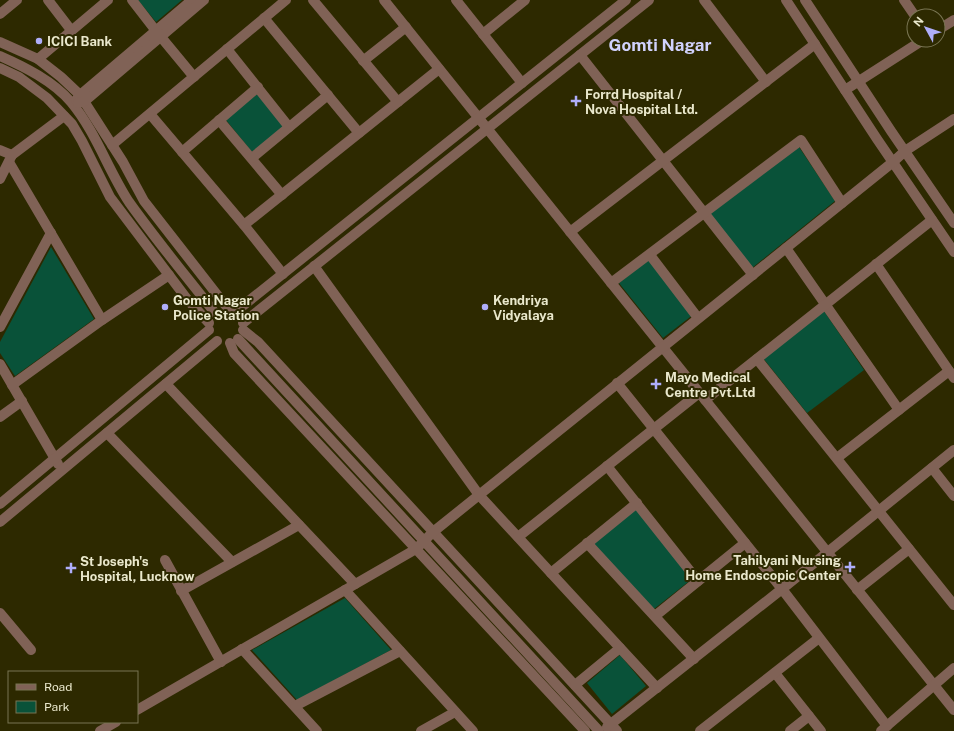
<svg xmlns="http://www.w3.org/2000/svg" width="954" height="731" font-family="'Public Sans',sans-serif">
	<style>
		.green { fill: #095239 }
		.lines { fill: none; stroke-linecap: round; stroke-linejoin: round }
		.minor { stroke: #806256; stroke-width: 10 }
		.poi-dot { fill: #afaefa; stroke: #2d2900; stroke-width: 1.5 }
		.labels { text-anchor: middle; stroke-width: 4; stroke-linejoin: round; paint-order: stroke }
		.poi-label { font-size: 13px; font-weight: bold; fill: #eae8cc; stroke: #2d2900; text-anchor: start }
		.district-label { font-size: 17px; font-weight: bold; fill: #d1d2fd; stroke: #2d2900 }
	</style>
	<rect width="100%" height="100%" fill="#2d2900"/>
	<g class="green">
		<polygon points="138,0 182,0 156,22"/>
		<polygon points="257,94 284,126 252,152 226,120"/>
		<polygon points="799,147 835,201 752,268 710,214"/>
		<polygon points="51,247 94,319 15,376 0,353 0,342"/>
		<polygon points="651,258 694,314 663,338 619,283"/>
		<polygon points="824,311 864,370 807,413 763,358"/>
		<polygon points="635,508 692,579 654,609 593,543"/>
		<polygon points="345,598 391,650 297,700 252,650"/>
		<polygon points="620,655 646,686 612,714 587,683"/>
	</g>
	<g class="lines">
		<g class="minor">
			<polyline points="48,0 71,30"/>
			<polyline points="132,0 156,31 194,77"/>
			<polyline points="313,0 398,102"/>
			<polyline points="384,0 954,710"/>
			<polyline points="456,0 522,83"/>
			<polyline points="704,0 766,82"/>
			<polyline points="786,0 877,139 954,252"/>
			<polyline points="805,0 891,131 954,223"/>
			<polyline points="904,0 915,16"/>
			<polyline points="0,14 17,0"/>
			<polyline points="264,18 359,133"/>
			<polyline points="938,30 954,20"/>
			<polyline points="483,34 525,0"/>
			<polyline points="0,42 38,59 61,77 80,95 123,162 144,201 229,310"/>
			<polyline points="227,49 289,127"/>
			<polyline points="580,55 753,275"/>
			<path d="M0,56C25,67 53,81 71,102C96,132 108,170 129,202C156,240 186,276 215,313"/>
			<polyline points="38,59 108,0"/>
			<polyline points="363,61 406,27"/>
			<polyline points="0,68 19,77 47,98 72,124 82,141 110,197 187,299 209,323"/>
			<polyline points="845,90 923,40"/>
			<polyline points="76,100 80,95 192,0"/>
			<polyline points="78,103 85,101 204,0"/>
			<polyline points="150,114 244,225 283,274"/>
			<polyline points="219,120 282,195"/>
			<polyline points="112,145 286,0"/>
			<polyline points="0,150 12,155"/>
			<polyline points="182,152 258,87"/>
			<polyline points="252,158 328,95"/>
			<polyline points="9,162 102,320"/>
			<polyline points="0,179 12,155 64,116"/>
			<polyline points="244,225 439,69"/>
			<polyline points="570,232 815,44"/>
			<polyline points="786,248 899,410"/>
			<polyline points="650,255 698,318"/>
			<polyline points="876,264 954,378"/>
			<polyline points="314,266 479,495 657,688"/>
			<polyline points="611,283 801,140 842,203"/>
			<polyline points="235,312 626,0"/>
			<polyline points="243,323 649,0"/>
			<polyline points="0,327 51,233"/>
			<polyline points="243,330 258,342 617,731"/>
			<polyline points="238,339 599,731"/>
			<polyline points="230,343 234,353 585,731"/>
			<polyline points="757,359 954,605"/>
			<polyline points="0,364 58,464"/>
			<polyline points="617,383 782,589 887,726"/>
			<polyline points="166,384 355,584"/>
			<polyline points="12,385 102,320 169,275"/>
			<polyline points="705,400 932,220"/>
			<polyline points="0,417 22,401"/>
			<polyline points="107,433 232,562"/>
			<polyline points="837,458 949,371"/>
			<polyline points="607,466 698,581"/>
			<polyline points="932,468 954,496"/>
			<polyline points="0,504 209,330"/>
			<polyline points="0,522 217,341"/>
			<polyline points="518,537 699,393"/>
			<polyline points="587,543 694,659"/>
			<polyline points="165,560 221,662"/>
			<polyline points="551,573 637,503"/>
			<polyline points="345,590 473,731"/>
			<polyline points="857,590 909,549"/>
			<polyline points="181,591 299,525"/>
			<polyline points="0,613 31,650"/>
			<polyline points="655,616 745,543"/>
			<polyline points="242,649 317,731"/>
			<polyline points="775,673 821,731"/>
			<polyline points="575,685 620,648"/>
			<polyline points="295,706 400,651"/>
			<polyline points="137,710 416,549 433,532 893,162 905,151 954,119"/>
			<polyline points="607,727 782,589 954,450"/>
			<polyline points="100,731 116,722"/>
			<polyline points="421,731 455,712"/>
			<polyline points="700,731 819,638"/>
			<polyline points="790,731 809,716"/>
			<polyline points="881,731 954,668"/>
		</g>
	</g>
	<g class="poi-dot">
		<circle cx="39" cy="41" r="4"/>
		<path d="M574 95h4v4h4v4h-4v4h-4v-4h-4v-4h4z"/>
		<circle cx="165" cy="307" r="4"/>
		<circle cx="485" cy="307" r="4"/>
		<path d="M654 378h4v4h4v4h-4v4h-4v-4h-4v-4h4z"/>
		<path d="M848 561h4v4h4v4h-4v4h-4v-4h-4v-4h4z"/>
		<path d="M69 562h4v4h4v4h-4v4h-4v-4h-4v-4h4z"/>
	</g>
	<g class="labels">
		<g class="poi-label">
			<text x="47" y="46">ICICI Bank</text>
			<text x="585" y="99">Forrd Hospital /<tspan x="585" dy="15">Nova Hospital Ltd.</tspan></text>
			<text x="173" y="305">Gomti Nagar<tspan x="173" dy="15">Police Station</tspan></text>
			<text x="493" y="305">Kendriya<tspan x="493" dy="15">Vidyalaya</tspan></text>
			<text x="665" y="382">Mayo Medical<tspan x="665" dy="15">Centre Pvt.Ltd</tspan></text>
			<text x="841" y="565" text-anchor="end">Tahilyani Nursing<tspan x="841" dy="15">Home Endoscopic Center</tspan></text>
			<text x="80" y="566">St Joseph's<tspan x="80" dy="15">Hospital, Lucknow</tspan></text>
		</g>
		<g class="district-label">
			<text x="660" y="51">Gomti Nagar</text>
		</g>
	</g>
	<rect x="8" y="671" width="130" height="52" fill="#2d2900" stroke="#797552"/>
	<rect x="16" y="684" width="20" height="6" fill="#806256" stroke="#797552"/>
	<text x="44" y="691" font-size="12" fill="#eae8cc">Road</text>
	<rect x="16" y="701" width="20" height="12" fill="#095239" stroke="#797552"/>
	<text x="44" y="711" font-size="12" fill="#eae8cc">Park</text>
	<g transform="translate(926 28) rotate(310)"><circle r="19" fill="#2d2900" stroke="#797552"/>
	<path d="M0-3L7 15L0 10L-7 15Z" fill="#afaefa"/>
	<text y="-6" font-size="11" font-weight="bold" text-anchor="middle" fill="#eae8cc">N</text>
	</g>
</svg>
